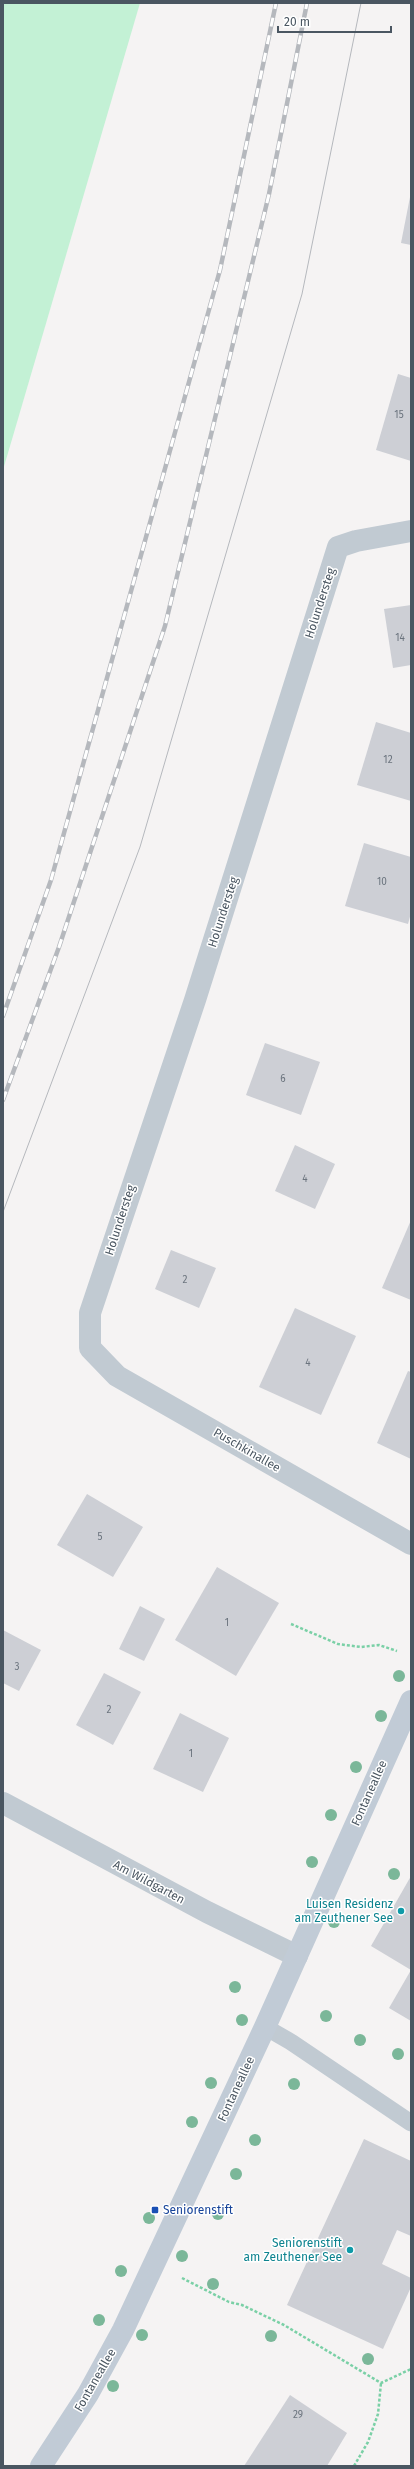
<svg xmlns="http://www.w3.org/2000/svg" width="414" height="2469" font-family="'Fira Sans',sans-serif">
	<style>
		.green { fill: #c3f1d5 }
		.building { fill: #cdcfd5 }
		.lines { fill: none; stroke-linecap: round; stroke-linejoin: round }
		.path { stroke: #7ad0a6; stroke-width: 2.5; stroke-dasharray: 3 2; stroke-linecap: butt }
		.service { stroke: #c1cad2; stroke-width: 17 }
		.minor { stroke: #c1cad2; stroke-width: 22 }
		.secondary { stroke: #c1cbd6; stroke-width: 22 }
		.tram { stroke: #b5b8bd; stroke-width: 1 }
		.rail-casing { stroke: #b5b8bd; stroke-width: 4.5 }
		.rail { stroke: #fff; stroke-width: 3; stroke-dasharray: 9; stroke-linecap: butt }
		.tree { fill: #7bb799 }
		.culture-dot { fill: #0f9aa8; stroke: #fff; stroke-width: 1.5 }
		.transit-dot { fill: #1a4fb4; stroke: #fff; stroke-width: 1.5 }
		.labels { text-anchor: middle; stroke-width: 3; stroke-linejoin: round; paint-order: stroke }
		.number-label { font-size: 10px; fill: #6b747e }
		.street-label { font-size: 12px; fill: #4a5661; stroke: #fff }
		.culture-label { font-size: 12px; fill: #0d838f; stroke: #fff; text-anchor: end }
		.transit-label { font-size: 12px; fill: #164399; stroke: #fff; text-anchor: start }
	</style>
	<rect width="100%" height="100%" fill="#f5f3f3"/>
	<polygon class="green" points="3,3 140,3 3,470"/>
	<g class="building">
		<polygon points="410,197 411,197 411,245 401,243"/>
		<polygon points="398,374 411,378 411,461 376,450"/>
		<polygon points="411,605 411,665 393,668 384,609"/>
		<polygon points="376,722 411,733 411,801 357,785"/>
		<polygon points="364,843 411,857 411,913 408,924 345,906"/>
		<polygon points="265,1043 320,1062 301,1115 246,1095"/>
		<polygon points="295,1145 335,1164 315,1209 275,1191"/>
		<polygon points="411,1220 411,1300 382,1288"/>
		<polygon points="171,1250 216,1268 199,1308 155,1289"/>
		<polygon points="295,1308 356,1336 321,1415 259,1387"/>
		<polygon points="408,1371 411,1372 411,1459 377,1443"/>
		<polygon points="87,1494 143,1527 113,1577 57,1545"/>
		<polygon points="217,1567 279,1603 236,1676 175,1640"/>
		<polygon points="140,1606 165,1619 144,1661 119,1649"/>
		<polygon points="3,1630 41,1650 19,1691 3,1683"/>
		<polygon points="104,1673 141,1692 113,1745 76,1725"/>
		<polygon points="180,1713 229,1738 203,1792 153,1769"/>
		<polygon points="411,1876 411,1970 371,1946"/>
		<polygon points="411,1970 411,2021 389,2008"/>
		<polygon points="364,2139 411,2161 411,2236 397,2230 382,2264 411,2278 411,2287 383,2349 287,2305"/>
		<polygon points="290,2395 347,2433 327,2466 244,2466"/>
	</g>
	<g class="lines">
		<g class="path">
			<polyline points="291,1624 338,1644 361,1647 379,1645 397,1651"/>
			<polyline points="182,2278 229,2302 242,2305 284,2325 381,2383 411,2369"/>
			<polyline points="354,2466 368,2442 378,2414 381,2383"/>
		</g>
		<polyline class="service" points="265,2027 291,2042 411,2123"/>
		<g class="minor">
			<polyline points="411,531 356,541 338,547 195,1000 90,1313 90,1348 117,1376 411,1544"/>
			<polyline points="3,1803 207,1912 297,1956"/>
		</g>
		<polyline class="secondary" points="41,2466 88,2394 123,2330 265,2027 411,1701"/>
		<polyline class="tram" points="3,1212 140,847 302,294 361,3"/>
		<defs>
			<g id="rail">
				<polyline points="3,1016 51,880 220,270 276,3"/>
				<polyline points="3,1100 59,947 165,626 269,194 307,3"/>
			</g>
		</defs>
		<use href="#rail" class="rail-casing"/>
		<use href="#rail" class="rail"/>
	</g>
	<g class="tree">
		<circle cx="399" cy="1676" r="6"/>
		<circle cx="381" cy="1716" r="6"/>
		<circle cx="356" cy="1767" r="6"/>
		<circle cx="331" cy="1815" r="6"/>
		<circle cx="312" cy="1862" r="6"/>
		<circle cx="394" cy="1874" r="6"/>
		<circle cx="334" cy="1922" r="6"/>
		<circle cx="235" cy="1987" r="6"/>
		<circle cx="326" cy="2016" r="6"/>
		<circle cx="242" cy="2020" r="6"/>
		<circle cx="360" cy="2040" r="6"/>
		<circle cx="398" cy="2054" r="6"/>
		<circle cx="211" cy="2083" r="6"/>
		<circle cx="294" cy="2084" r="6"/>
		<circle cx="192" cy="2122" r="6"/>
		<circle cx="255" cy="2140" r="6"/>
		<circle cx="236" cy="2174" r="6"/>
		<circle cx="218" cy="2214" r="6"/>
		<circle cx="149" cy="2218" r="6"/>
		<circle cx="182" cy="2256" r="6"/>
		<circle cx="121" cy="2271" r="6"/>
		<circle cx="213" cy="2284" r="6"/>
		<circle cx="99" cy="2320" r="6"/>
		<circle cx="142" cy="2335" r="6"/>
		<circle cx="271" cy="2336" r="6"/>
		<circle cx="368" cy="2359" r="6"/>
		<circle cx="113" cy="2386" r="6"/>
	</g>
	<g class="culture-dot">
		<circle cx="401" cy="1911" r="4"/>
		<circle cx="350" cy="2250" r="4"/>
	</g>
	<rect class="transit-dot" x="151" y="2206" width="8" height="8" rx="2"/>
	<g class="labels">
		<g class="number-label">
			<text x="399" y="418">15</text>
			<text x="400" y="641">14</text>
			<text x="388" y="763">12</text>
			<text x="382" y="885">10</text>
			<text x="283" y="1082">6</text>
			<text x="305" y="1182">4</text>
			<text x="185" y="1283">2</text>
			<text x="308" y="1366">4</text>
			<text x="100" y="1540">5</text>
			<text x="227" y="1626">1</text>
			<text x="17" y="1670">3</text>
			<text x="109" y="1713">2</text>
			<text x="191" y="1757">1</text>
			<text x="298" y="2418">29</text>
		</g>
		<g class="street-label">
			<text transform="translate(320 603) rotate(-72)" y="4">Holundersteg</text>
			<text transform="translate(223 912) rotate(-72)" y="4">Holundersteg</text>
			<text transform="translate(120 1220) rotate(-72)" y="4">Holundersteg</text>
			<text transform="translate(247 1450) rotate(30)" y="4">Puschkinallee</text>
			<text transform="translate(369 1793) rotate(-66)" y="4">Fontaneallee</text>
			<text transform="translate(149 1882) rotate(28)" y="4">Am Wildgarten</text>
			<text transform="translate(236 2089) rotate(-65)" y="4">Fontaneallee</text>
			<text transform="translate(95 2380) rotate(-60)" y="4">Fontaneallee</text>
		</g>
		<g class="culture-label">
			<text x="393" y="1908">Luisen Residenz<tspan x="393" dy="14">am Zeuthener See</tspan></text>
			<text x="342" y="2247">Seniorenstift<tspan x="342" dy="14">am Zeuthener See</tspan></text>
		</g>
		<g class="transit-label">
			<text x="163" y="2214">Seniorenstift</text>
		</g>
	</g>
	<rect width="414" height="2469" fill="none" stroke="#4a5661" stroke-width="8"/>
	<path d="M278 26v6h113v-6" fill="none" stroke="#4a5661" stroke-width="2"/>
	<text x="284" y="26" font-size="12" fill="#4a5661" stroke="#ffffff" stroke-width="3" paint-order="stroke">20 m</text>
</svg>
